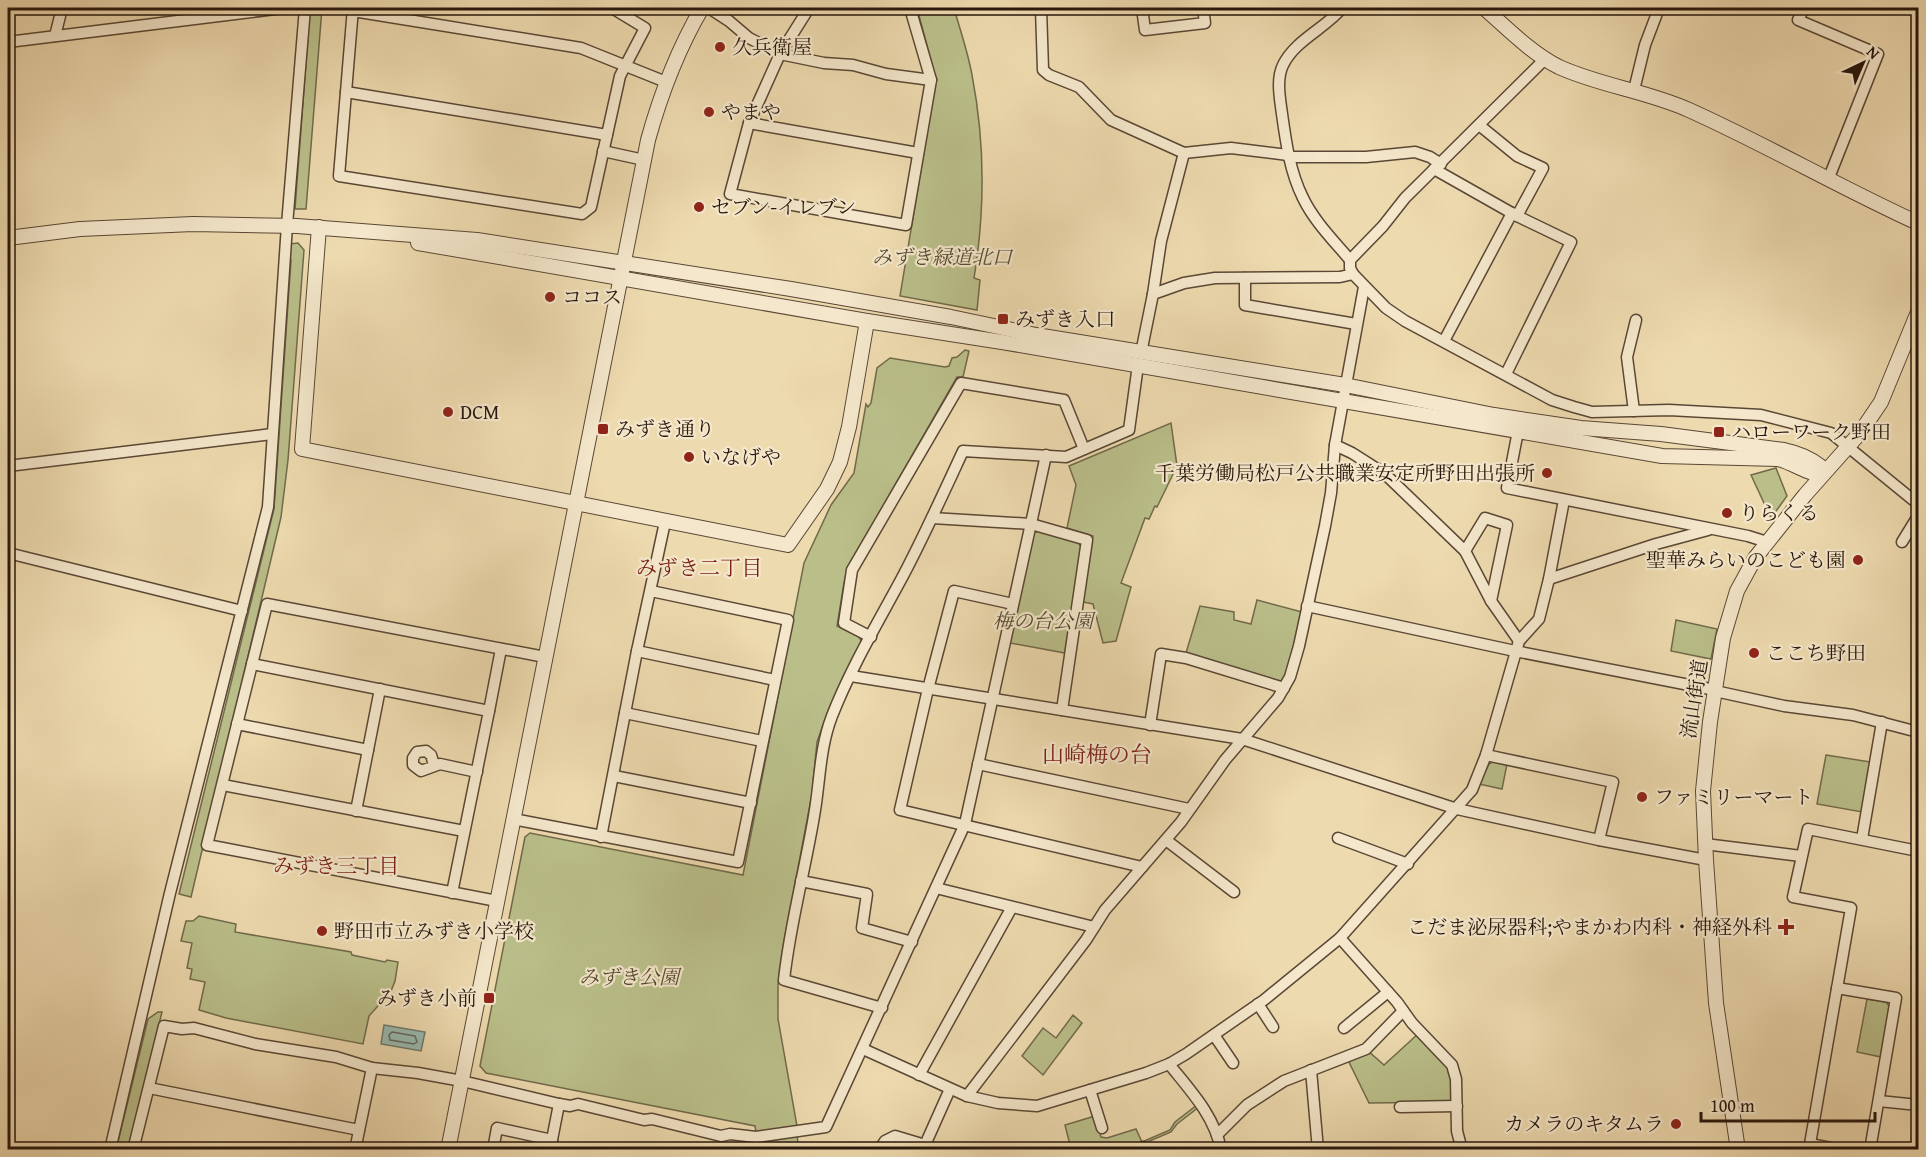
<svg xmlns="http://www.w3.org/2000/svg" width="1926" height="1157" font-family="'Gentium Book Plus','Noto Serif JP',serif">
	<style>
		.green { fill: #babf8a; stroke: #716a4b; stroke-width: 1.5 }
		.water { fill: #99baaf; stroke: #6c786e; stroke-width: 1.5 }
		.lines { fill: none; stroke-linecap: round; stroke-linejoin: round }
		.shore { stroke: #60685e; stroke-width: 1.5 }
		.minor-casing { stroke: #5a4735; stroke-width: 13 }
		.tertiary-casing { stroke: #5a4735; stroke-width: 16 }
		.minor { stroke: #f4e7cb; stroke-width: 10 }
		.tertiary { stroke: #f4e7cb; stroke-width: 14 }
		.poi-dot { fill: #8f2418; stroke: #f4e7cb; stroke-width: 2 }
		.labels { text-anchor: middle; stroke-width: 4.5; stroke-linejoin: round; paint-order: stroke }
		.poi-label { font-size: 20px; fill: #28160c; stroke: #f4e7cb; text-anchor: start }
		.park-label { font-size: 20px; font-style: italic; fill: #544932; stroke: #f4e7cb }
		.street-label { font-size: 20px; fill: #28160c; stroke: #f4e7cb }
		.neighbourhood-label { font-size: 21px; fill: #7a1f14; stroke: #f4e7cb }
		.quarter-label { font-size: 22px; fill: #7a1f14; stroke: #f4e7cb }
	</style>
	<rect width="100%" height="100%" fill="#eedaaf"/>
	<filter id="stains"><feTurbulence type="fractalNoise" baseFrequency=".00333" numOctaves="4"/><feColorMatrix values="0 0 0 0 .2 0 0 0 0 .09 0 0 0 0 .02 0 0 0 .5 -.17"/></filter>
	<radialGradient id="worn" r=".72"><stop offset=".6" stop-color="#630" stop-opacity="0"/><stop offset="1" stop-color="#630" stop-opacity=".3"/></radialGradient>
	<g class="green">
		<polygon points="310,8 322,8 306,209 295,209"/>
		<path d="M917,8H954C960,30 968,52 972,75C985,142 985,211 974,278L980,280L977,310L900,296L936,79Z"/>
		<polygon points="298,243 304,250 288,460 281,517 191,897 179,894 274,509 291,260 290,260 290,244"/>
		<polygon points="965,350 969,351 963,377 957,377 848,567 844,583 837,626 859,637 862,642 829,708 817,742 812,794 783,947 778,984 778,1019 797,1126 756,1132 755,1126 486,1073 480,1066 525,837 530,833 743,875 804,563 831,505 854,473 866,404 868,407 871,403 877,368 890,358 945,367 949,366 952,358 957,357"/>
		<polygon points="1171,423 1177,466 1157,507 1155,506 1149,519 1145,518 1121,583 1131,587 1116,641 1103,643 1093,604 1083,602 1093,536 1067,528 1076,485 1069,466"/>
		<polygon points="1776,468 1787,496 1771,518 1751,475"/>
		<polygon points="1038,531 1078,542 1081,547 1065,653 1010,643 1033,533"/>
		<polygon points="1257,600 1302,612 1285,679 1280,681 1186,653 1200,606 1234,612 1234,620 1251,624"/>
		<polygon points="1676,620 1717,629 1711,659 1671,651"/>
		<polygon points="1826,755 1871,762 1862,812 1817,804"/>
		<polygon points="1494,761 1507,764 1502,789 1479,784 1489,764"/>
		<polygon points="199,916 236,924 235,932 351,952 352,955 385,962 387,960 398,962 395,981 391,991 369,1016 363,1044 226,1018 199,1010 205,982 190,979 192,969 187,968 192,943 181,941 186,921 193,921"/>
		<polygon points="1867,999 1886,1002 1890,1007 1881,1057 1857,1052"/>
		<polygon points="158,1012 162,1012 128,1149 116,1150 148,1019"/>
		<polygon points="1073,1015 1082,1023 1043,1075 1022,1056 1043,1028 1056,1038"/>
		<polygon points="1419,1033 1452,1068 1452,1102 1369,1103 1348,1060 1368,1051 1384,1065"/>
		<polygon points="1197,1105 1199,1107 1177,1124 1171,1132 1131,1149 1071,1149 1065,1125 1095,1116 1101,1137 1107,1138 1136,1129 1142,1142 1170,1130 1175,1122"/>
		<polygon points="797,1136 799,1149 758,1149 757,1143"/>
	</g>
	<polygon class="water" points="384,1025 425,1032 421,1051 381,1044"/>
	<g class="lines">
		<polygon class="shore" points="392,1032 415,1036 417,1042 414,1044 390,1040 389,1035"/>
		<defs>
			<g id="minor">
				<polyline points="353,8 339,176 582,214 591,207 620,76 645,28 612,8"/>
				<polyline points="709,8 729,21 749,38 780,54 824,63 853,65 886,74 931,80"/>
				<polyline points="809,8 780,54 749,123 730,194 906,225 931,80 910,8"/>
				<polyline points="1041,8 1043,70 1049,75 1079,87 1111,120 1184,153 1231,148 1288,155"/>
				<polyline points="1142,8 1145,30 1205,23 1203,8"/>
				<path d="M1342,8C1326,28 1295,40 1283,65C1276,79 1280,99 1282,114C1286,143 1290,172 1303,198C1314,221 1334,241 1350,260"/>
				<polyline points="1804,8 1798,20 1878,54 1828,180"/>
				<polyline points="353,11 581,48 666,82"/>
				<polyline points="55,36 62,8"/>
				<polyline points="8,42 283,8"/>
				<polyline points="1545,59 1405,198 1383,226 1350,260 1350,268 1353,274 1386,308 1405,321 1552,400 1574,407 1592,412 1669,410 1761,415 1831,433 1918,504"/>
				<polyline points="1634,90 1645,45 1659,8"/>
				<polyline points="346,92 607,135"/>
				<polyline points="749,123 918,153"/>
				<polyline points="1479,125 1517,156 1543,168 1517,216"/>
				<polyline points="603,151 644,160"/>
				<polyline points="1289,157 1366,157 1415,152 1430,157 1441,164"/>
				<polyline points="1434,169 1517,216 1571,242 1506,374"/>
				<polyline points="1245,278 1245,305 1356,324"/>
				<polyline points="1153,294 1161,241 1184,153"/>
				<polyline points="1444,341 1512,213"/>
				<polyline points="1141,353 1153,294 1184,283 1215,278 1340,277 1353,274"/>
				<polyline points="1634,411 1627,357 1636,320"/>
				<polyline points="1518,431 1507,488 1748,536 1767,542"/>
				<polyline points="1335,445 1352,453 1385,474 1465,551 1491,601 1519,641"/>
				<polyline points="8,466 272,434"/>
				<polyline points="932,518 1031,524 1087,540 1062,710"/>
				<polyline points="1902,542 1918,516"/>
				<polyline points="1465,551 1485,518 1507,525 1491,601"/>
				<polyline points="8,553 242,611"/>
				<polyline points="1549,579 1656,544 1708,530"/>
				<polyline points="1013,604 954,591 928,689 900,810 1142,867"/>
				<polyline points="1307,606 1515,651 1715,690"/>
				<polyline points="871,637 844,623 852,570 961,383 1064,400 1084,449"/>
				<polyline points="637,651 775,680"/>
				<polyline points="252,664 489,711 452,893"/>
				<polyline points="851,676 1242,739 1457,809 1599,840 1706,860"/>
				<polyline points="1715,691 1784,706 1853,715 1918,732"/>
				<polyline points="489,711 501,649"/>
				<polyline points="625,713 762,741"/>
				<polyline points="237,724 368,750"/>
				<polyline points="1150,725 1161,654 1186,658 1284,688"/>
				<polyline points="1486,755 1613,782 1599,840"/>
				<polyline points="978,764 1189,809"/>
				<polyline points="434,765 431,755 426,751 417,752 413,758 413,765 421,771 440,764 477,772"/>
				<polyline points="614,776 751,803"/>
				<polyline points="223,785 464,831"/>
				<polyline points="356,811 380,689"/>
				<polyline points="513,819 738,862 788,620 651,591"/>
				<polyline points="601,837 637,651 665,522"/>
				<polyline points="1338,838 1408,864"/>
				<polyline points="1862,839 1882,722"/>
				<polyline points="1166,840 1234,892"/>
				<polyline points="1705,844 1801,856"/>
				<polyline points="801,881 867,894 862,928 912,942"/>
				<polyline points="936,888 1094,927"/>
				<polyline points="497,901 207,845 267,604 545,657"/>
				<polyline points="1340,938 1397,1002 1412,1023 1452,1065 1456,1079 1457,1131 1462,1150"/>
				<polyline points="1918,941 1917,948 1918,948"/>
				<polyline points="1837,988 1896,998 1870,1150"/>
				<polyline points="1258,1004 1273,1027"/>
				<path d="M882,1008L784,980C790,923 806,867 815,810C820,779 820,747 832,716C851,667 879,621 904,574C925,534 944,492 963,451L1066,457L1129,430L1138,365"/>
				<polyline points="1344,1028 1388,992"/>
				<polyline points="1214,1035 1233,1063"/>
				<polyline points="863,1049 967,1096 998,1103 1037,1106 1146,1073 1169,1064 1186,1054 1264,1000 1340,938 1472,790 1486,755 1519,641 1539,619 1549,579 1564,500"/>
				<path d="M1169,1064C1189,1089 1215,1116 1221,1150"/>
				<polyline points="1311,1070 1318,1150"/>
				<polyline points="919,1075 1012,907"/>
				<polyline points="149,1088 359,1130"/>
				<polyline points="1090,1090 1102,1128"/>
				<polyline points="967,1096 1086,940 1105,910 1181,822 1225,760 1278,698 1290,677 1299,646 1325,526 1331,493 1335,445 1364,287"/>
				<polyline points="1879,1101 1918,1105"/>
				<polyline points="1400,1107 1457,1106"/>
				<polyline points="1217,1135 1247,1105 1284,1081 1366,1049 1403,1011"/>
				<polyline points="1143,1147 1143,1150"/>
				<polyline points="110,1150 170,893 268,507 287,225 305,8"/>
				<polyline points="133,1150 164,1026 182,1029 194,1028 255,1044 336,1057 372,1068 418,1073 462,1081 559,1104 570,1106 578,1104 644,1120 652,1119 721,1136 730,1134 756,1137 826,1127 965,824 1046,455"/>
				<polyline points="355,1150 372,1068"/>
				<polyline points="493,1150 497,1128 552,1140"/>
				<polyline points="550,1150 559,1104"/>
				<polyline points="879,1150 885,1141 895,1136 925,1145 950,1089"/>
				<polyline points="1841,1150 1810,1144 1851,908 1793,897 1808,829 1918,851"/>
			</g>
			<g id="tertiary">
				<path d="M1484,8C1507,28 1531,53 1559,67C1601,86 1647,91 1689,110C1767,145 1841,188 1918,223"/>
				<polyline points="319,227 302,449 788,545 827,489 840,462 849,427 867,321"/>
				<path d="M8,238L80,229L193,224L297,226L477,240L791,289L951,317L1036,335L1345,385L1494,415L1581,428L1661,434L1784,450C1798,453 1809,457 1820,466L1822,475"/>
				<path d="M418,243L867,321L1002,342L1662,456L1778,459C1794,463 1807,474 1822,475"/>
				<path d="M448,1150L648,140C661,93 678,49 702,8"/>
				<polyline points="1738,1150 1716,1003 1706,860 1703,791 1710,722 1723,638 1737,591 1755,558 1805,495 1860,433 1881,402 1918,312"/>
			</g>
		</defs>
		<use href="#minor" class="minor-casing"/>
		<use href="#tertiary" class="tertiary-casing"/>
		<use href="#minor" class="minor"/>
		<use href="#tertiary" class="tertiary"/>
	</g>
	<g class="poi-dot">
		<circle cx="720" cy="47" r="6"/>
		<circle cx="709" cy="112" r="6"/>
		<circle cx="699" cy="207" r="6"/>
		<circle cx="550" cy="297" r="6"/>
		<rect x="997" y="313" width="12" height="12" rx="3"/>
		<circle cx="448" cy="412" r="6"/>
		<rect x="597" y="423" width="12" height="12" rx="3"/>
		<rect x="1713" y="426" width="12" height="12" rx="3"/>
		<circle cx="689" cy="457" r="6"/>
		<circle cx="1547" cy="473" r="6"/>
		<circle cx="1727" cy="513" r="6"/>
		<circle cx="1858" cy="560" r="6"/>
		<circle cx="1754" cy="653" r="6"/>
		<circle cx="1642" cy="797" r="6"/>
		<path d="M1783 918h6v6h6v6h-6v6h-6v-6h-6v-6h6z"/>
		<circle cx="322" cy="931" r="6"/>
		<rect x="483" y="992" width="12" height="12" rx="3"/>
		<circle cx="1676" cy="1124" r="6"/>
	</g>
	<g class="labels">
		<g class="poi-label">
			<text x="732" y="54">久兵衛屋</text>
			<text x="721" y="119">やまや</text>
			<text x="711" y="214">セブン-イレブン</text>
			<text x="562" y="304">ココス</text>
			<text x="1015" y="326">みずき入口</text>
			<text x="460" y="419">DCM</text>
			<text x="615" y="436">みずき通り</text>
			<text x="1731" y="439">ハローワーク野田</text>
			<text x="701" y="464">いなげや</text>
			<text x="1535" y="480" text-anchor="end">千葉労働局松戸公共職業安定所野田出張所</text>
			<text x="1739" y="520">りらくる</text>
			<text x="1846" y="567" text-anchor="end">聖華みらいのこども園</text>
			<text x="1766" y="660">ここち野田</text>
			<text x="1654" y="804">ファミリーマート</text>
			<text x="1772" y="934" text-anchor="end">こだま泌尿器科;やまかわ内科・神経外科</text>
			<text x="334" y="938">野田市立みずき小学校</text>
			<text x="477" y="1005" text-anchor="end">みずき小前</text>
			<text x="1664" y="1131" text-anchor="end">カメラのキタムラ</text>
		</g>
		<g class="park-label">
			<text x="942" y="264">みずき緑道北口</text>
			<text x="1043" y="628">梅の台公園</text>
			<text x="629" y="984">みずき公園</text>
		</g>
		<g class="street-label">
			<text transform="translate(1694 699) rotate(-81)" y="7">流山街道</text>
		</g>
		<g class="neighbourhood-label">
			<text x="699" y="575">みずき二丁目</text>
			<text x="336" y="873">みずき三丁目</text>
		</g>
		<g class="quarter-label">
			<text x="1097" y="762">山崎梅の台</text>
		</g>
	</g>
	<rect width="1926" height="1157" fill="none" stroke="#eedaaf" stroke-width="30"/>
	<rect x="9" y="9" width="1908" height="1139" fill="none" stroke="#28160c" stroke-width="3"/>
	<rect x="15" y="15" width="1896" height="1127" fill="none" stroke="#28160c" stroke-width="1.5"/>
	<g transform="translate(1863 63) rotate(44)" stroke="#f4e7cb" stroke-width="4.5" paint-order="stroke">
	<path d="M0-4.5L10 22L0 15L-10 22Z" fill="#28160c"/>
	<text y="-9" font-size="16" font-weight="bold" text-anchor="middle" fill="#28160c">N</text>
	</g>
	<path d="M1701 1112v9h174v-9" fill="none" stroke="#28160c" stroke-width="3"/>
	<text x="1710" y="1112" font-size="18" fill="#28160c" stroke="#f4e7cb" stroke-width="4.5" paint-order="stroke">100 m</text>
	<rect width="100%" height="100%" filter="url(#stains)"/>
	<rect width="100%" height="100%" fill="url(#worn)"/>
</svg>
